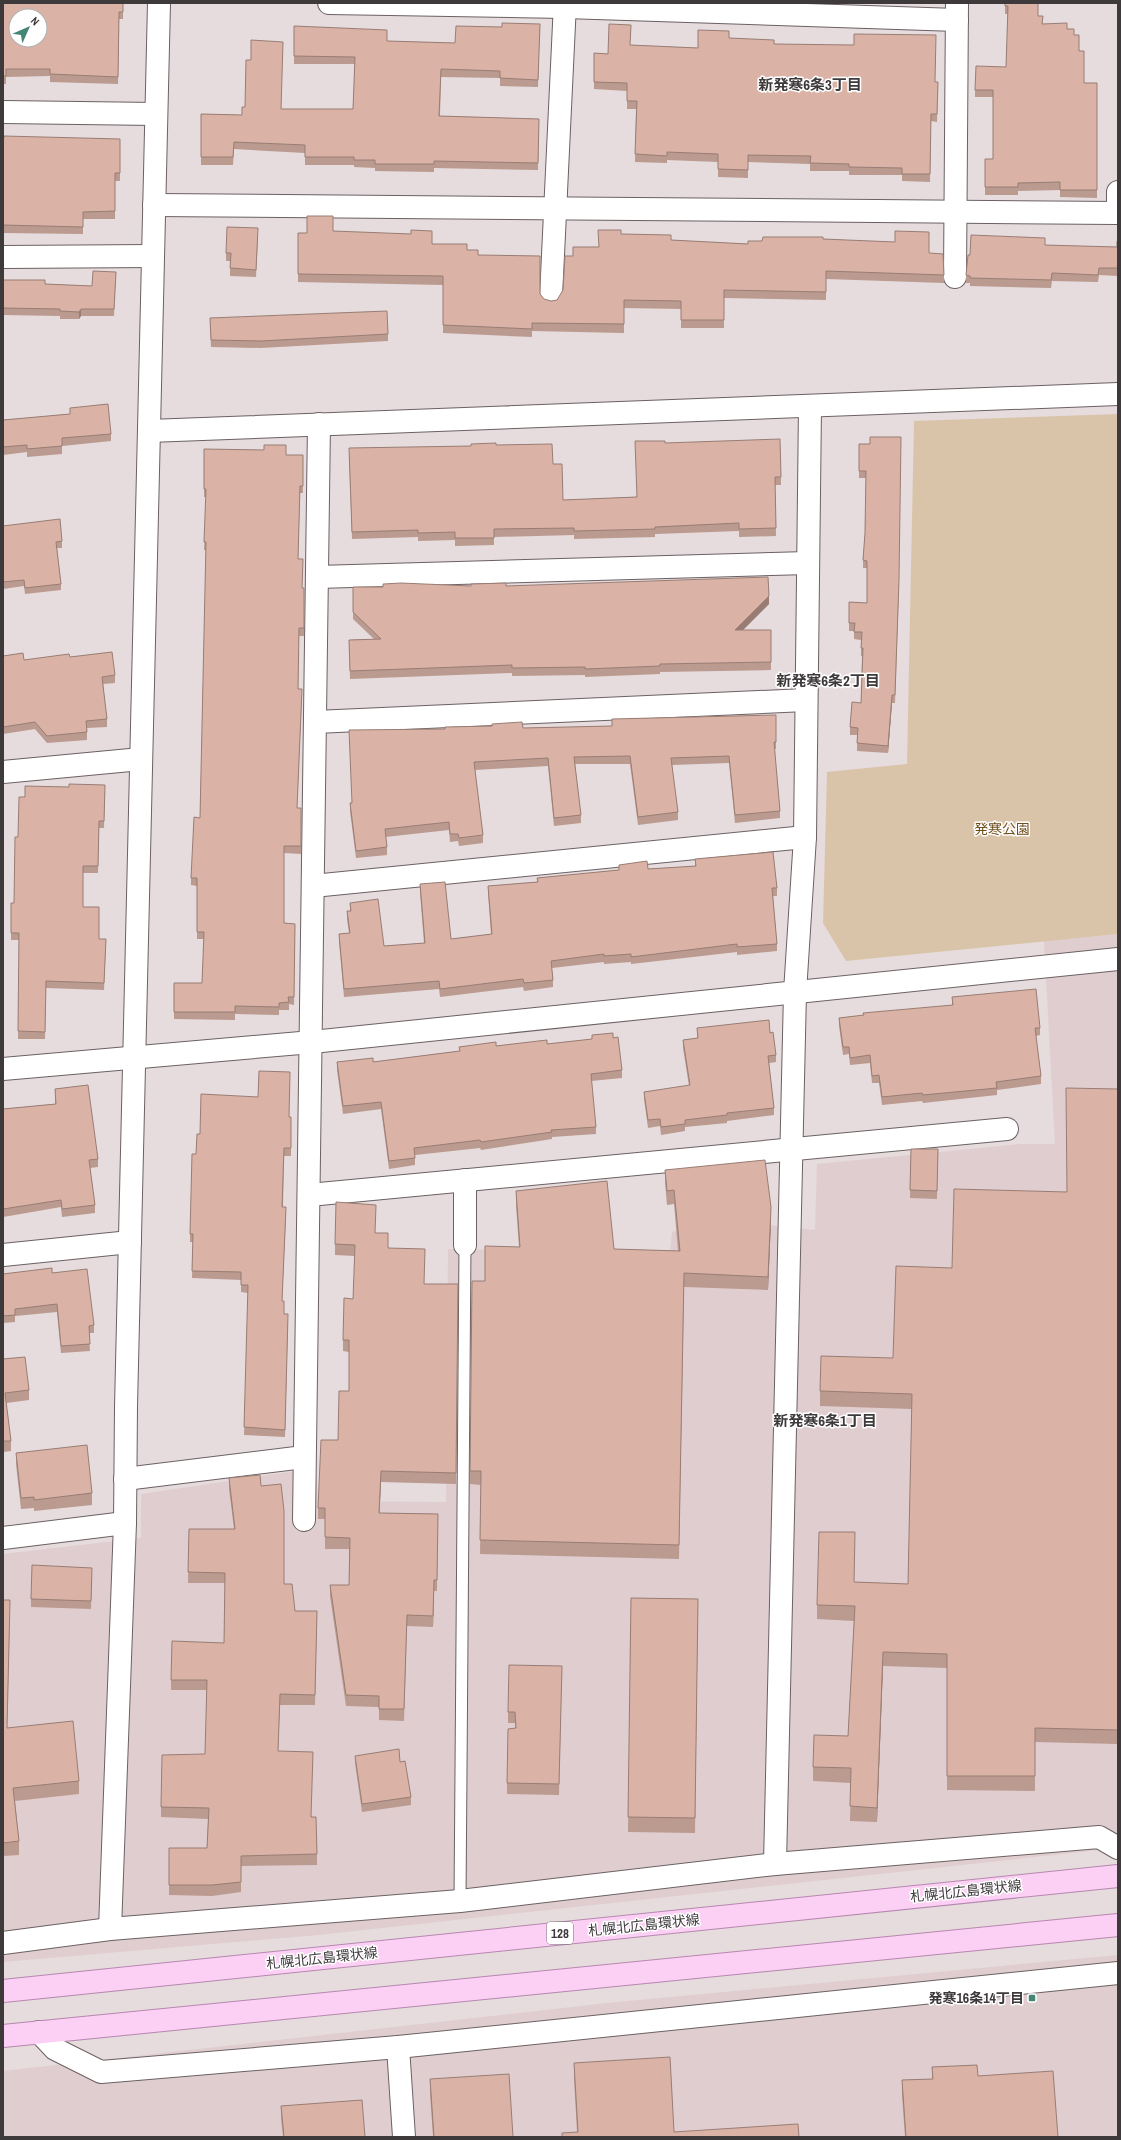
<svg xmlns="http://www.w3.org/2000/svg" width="1121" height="2140" font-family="'Archivo Narrow','Noto Sans JP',sans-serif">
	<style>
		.built { fill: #e0cdd0 }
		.green { fill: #dac4a9 }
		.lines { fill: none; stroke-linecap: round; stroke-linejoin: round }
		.lane-casing { stroke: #6b6163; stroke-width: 13 }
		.street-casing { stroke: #6b6163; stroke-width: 24 }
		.primary-casing { stroke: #b787af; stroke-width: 24 }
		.lane { stroke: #fff; stroke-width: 11 }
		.street { stroke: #fff; stroke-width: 22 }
		.primary { stroke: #fbd0f4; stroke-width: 22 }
		.wall { fill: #bb9a8f }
		.shaded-wall { fill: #997d74 }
		.building { fill: #dab3a6; stroke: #997d74; fill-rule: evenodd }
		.poi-dot { fill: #448676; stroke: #fff; stroke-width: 1.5 }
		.labels { text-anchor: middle; stroke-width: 3; stroke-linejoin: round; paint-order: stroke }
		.shield { fill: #fff; stroke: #787576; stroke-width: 1 }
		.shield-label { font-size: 13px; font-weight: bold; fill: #3e3a3b }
		.park-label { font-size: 14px; fill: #6f4e1c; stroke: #fff }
		.street-label { font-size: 14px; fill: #3e3a3b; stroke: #fff }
		.poi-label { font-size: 14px; font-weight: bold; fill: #3e3a3b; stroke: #fff; text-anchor: end }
		.neighbourhood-label { font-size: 15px; font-weight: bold; fill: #3e3a3b; stroke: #fff }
	</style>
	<rect width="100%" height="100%" fill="#e6dbdd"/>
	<g class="built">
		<polygon points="1118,934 1118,1848 318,1935 3,1962 3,1554 141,1538 141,1494 316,1468 318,1501 446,1502 448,1249 670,1253 672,1232 696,1226 770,1225 815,1230 817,1164 1021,1144 1055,1144 1044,941"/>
		<polygon points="1118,1955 1118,2137 3,2137 3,2071 607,2003"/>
	</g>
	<polygon class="green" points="1118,414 1118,934 846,961 823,923 827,772 907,764 914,421"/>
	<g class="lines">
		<defs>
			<polyline id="lane" points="460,1901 465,1245"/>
			<g id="street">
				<polyline points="329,3 565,7 957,20"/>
				<polyline points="3,112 156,114"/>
				<polyline points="154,205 1118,213 1118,192"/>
				<polyline points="3,257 153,256"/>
				<polyline points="955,277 957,3"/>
				<polyline points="551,297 565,3"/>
				<polyline points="149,431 1118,394"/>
				<polyline points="317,577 808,563"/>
				<polyline points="315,722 806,700"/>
				<polyline points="3,772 141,759"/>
				<polyline points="313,886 805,837"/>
				<polyline points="3,1069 312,1042 1118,959"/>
				<polyline points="465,1180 465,1245"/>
				<polyline points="309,1195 1007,1129"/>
				<polyline points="3,1255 130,1242"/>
				<polyline points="125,1479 304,1457"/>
				<polyline points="304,1520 319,424"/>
				<polyline points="3,1538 125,1523"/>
				<polyline points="775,1864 795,992 805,837 810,406"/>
				<polyline points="110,1929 125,1523 126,1407 159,3"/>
				<polyline points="3,1943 110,1929 460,1901 775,1864 1099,1837 1118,1848"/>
				<polyline points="39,2032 55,2049 101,2072 398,2047 1118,1973"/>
				<polyline points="398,2047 404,2137"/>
			</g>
			<g id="primary">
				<polyline points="3,1991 1118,1876"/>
				<polyline points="3,2036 1118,1925"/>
			</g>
		</defs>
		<use href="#lane" class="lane-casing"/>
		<use href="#street" class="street-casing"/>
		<use href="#primary" class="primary-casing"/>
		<use href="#lane" class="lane"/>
		<use href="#street" class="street"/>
		<use href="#primary" class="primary"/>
	</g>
	<g class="wall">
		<polygon points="3,3 123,3 123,19 119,19 118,84 50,82 50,76 6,77 6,84 3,84"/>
		<polygon points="1005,3 1038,16 1043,24 1067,29 1074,35 1079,51 1084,83 1097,83 1097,198 1060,197 1060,190 1018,191 1018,195 985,195 985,159 993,159 993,97 975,97 975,90 1006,67 1008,14 1005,14"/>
		<polygon points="540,24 538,87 500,86 500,78 441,77 440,116 539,119 538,170 434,168 434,172 375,171 375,168 354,167 354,165 305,165 305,153 234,149 233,165 201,165 201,114 242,115 282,109 353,109 355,64 294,64 294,26 387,41 455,43 502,27"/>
		<polygon points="729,38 774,44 935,82 938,82 937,122 931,121 930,182 902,181 902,175 849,175 849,171 810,171 810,164 748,162 748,178 718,177 718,162 667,160 667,163 635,162 636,109 627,109 627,91 594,89 594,53 608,54 631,45 698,48"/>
		<polygon points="3,138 120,139 120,181 115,181 115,219 83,219 83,234 3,233"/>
		<polygon points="333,231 432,244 467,250 478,255 540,294 544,299 551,301 557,300 563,290 573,256 598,247 621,234 671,240 748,244 762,241 823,239 929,253 944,275 944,283 826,279 826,300 724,298 724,328 681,328 681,309 624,308 624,333 532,331 532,337 443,333 443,285 298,282 298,233 307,233"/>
		<polygon points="258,236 256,277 230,276 230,261 226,261 226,253"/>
		<polygon points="1118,241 1118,276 1099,275 1098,282 1052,281 1051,288 970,286 970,283 966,283 966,275 970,255 1045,245 1117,247"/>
		<polygon points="116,272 114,316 81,316 79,319 60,319 60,316 3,315 3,280 45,284 92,286"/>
		<polygon points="210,318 388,334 388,341 261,348 211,347"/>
		<polygon points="70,408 111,434 111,441 62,446 62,454 27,457 27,452 3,455 3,420 70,414"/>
		<polygon points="665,443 781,477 781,485 775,485 776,536 739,537 739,531 655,534 655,537 574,539 574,535 494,537 494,545 455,546 455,540 418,541 418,537 352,539 349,455 471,446 496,445 553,464 563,500 636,497"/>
		<polygon points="859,444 899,587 895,703 892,703 888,753 857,751 857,735 850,735 850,727 861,703 862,656 861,656 861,640 854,639 854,631 849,631 849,602 867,603 867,568 863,568 863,560 865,533 866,478 859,478"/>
		<polygon points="204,449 286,455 303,455 303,493 300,493 298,559 302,588 304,588 304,636 299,636 298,689 302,697 297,808 301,808 301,854 284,853 284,923 295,924 294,1005 289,1004 289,1010 279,1010 279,1015 235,1014 235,1020 174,1019 174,983 202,983 204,939 197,939 197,886 191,885 191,878 200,818 206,550 204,550 206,497 204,497"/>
		<polygon points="3,526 62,541 62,548 57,548 61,584 61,590 25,594 24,586 3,589"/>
		<polygon points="506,586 769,604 743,630 771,630 771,670 660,672 660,674 585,677 585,675 512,676 512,673 350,679 349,640 374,639 353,619 353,587"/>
		<polygon points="3,656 24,660 70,657 115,675 115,683 103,684 107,719 107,727 87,728 87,740 47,743 35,729 3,734"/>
		<polygon points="776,715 776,749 774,749 780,811 780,818 735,823 729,763 672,765 678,812 678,820 638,825 630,764 575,764 581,815 581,823 554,826 548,766 475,770 483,835 483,843 459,846 458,841 450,842 449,830 385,837 387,847 387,855 356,858 350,811 350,803 523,728 612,726"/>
		<polygon points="105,792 104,828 99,828 98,873 83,873 83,907 99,939 106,939 104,990 46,988 45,1039 18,1039 19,940 11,940 11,903 14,903 18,837 25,797"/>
		<polygon points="695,859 777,888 777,896 773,896 777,944 777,951 737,955 737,952 631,964 631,962 604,964 604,962 552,968 553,980 553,987 524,991 523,987 440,997 439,989 344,997 339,942 339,934 349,933 347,919 347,911 350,911 350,903 384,946 424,943 420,892 420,884 451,939 491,934 488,893 488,886 537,882 537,878 619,870 619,865 648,869 695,866"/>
		<polygon points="952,997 1040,1028 1040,1035 1036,1036 1041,1076 1041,1084 997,1090 997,1095 923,1103 922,1101 882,1105 879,1083 872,1083 870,1063 850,1065 849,1054 843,1055 839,1026 839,1018 952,1005"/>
		<polygon points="697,1028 770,1033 776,1055 776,1062 769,1063 774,1108 774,1115 727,1121 727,1123 685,1127 685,1131 661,1135 660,1126 648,1128 644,1099 644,1092 689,1086 683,1048 683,1040 697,1038"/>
		<polygon points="592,1035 613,1038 622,1070 622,1078 591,1081 596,1127 596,1134 552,1137 552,1139 481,1150 480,1148 415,1155 415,1165 389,1169 381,1109 343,1114 337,1070 337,1062 373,1062 459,1051 459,1047 547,1044 592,1039"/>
		<polygon points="55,1089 98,1159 98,1167 90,1168 95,1205 95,1213 62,1217 61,1207 3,1217 3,1109 55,1104"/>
		<polygon points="1118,1089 1118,1744 1035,1742 1035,1791 947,1790 947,1668 883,1666 877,1822 850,1821 851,1783 813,1781 813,1767 848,1736 854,1621 817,1619 817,1605 854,1582 908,1584 912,1409 820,1406 820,1391 893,1358 952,1268 1067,1192"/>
		<polygon points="289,1117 291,1117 291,1156 284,1156 283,1207 286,1215 282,1301 284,1314 288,1322 285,1437 244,1435 248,1293 241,1292 241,1280 192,1278 193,1242 190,1242 190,1234 196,1154 200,1134"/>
		<polygon points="911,1149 938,1149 937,1199 910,1198"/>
		<polygon points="665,1170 771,1221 768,1290 684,1287 679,1559 480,1554 481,1485 470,1484 472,1281 485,1281 519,1247 516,1205 516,1191 614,1249 678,1251 674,1204 667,1205 665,1183"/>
		<polygon points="376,1233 388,1248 424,1284 458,1284 456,1484 381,1482 379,1513 438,1514 437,1591 434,1591 433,1627 407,1626 404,1721 379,1720 379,1707 346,1706 330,1596 330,1585 349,1585 349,1549 325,1549 325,1519 318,1519 318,1508 338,1440 349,1391 349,1352 343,1351 343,1340 353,1299 355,1256 335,1255 335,1244"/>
		<polygon points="52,1273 94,1325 94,1333 89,1333 90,1351 61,1353 57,1312 15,1316 15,1322 3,1323 3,1274"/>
		<polygon points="3,1359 29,1390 29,1400 6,1403 11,1441 11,1451 3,1452"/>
		<polygon points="16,1453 92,1493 92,1505 34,1511 34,1508 21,1509 16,1464"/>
		<polygon points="229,1478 261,1486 284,1584 295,1611 317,1611 315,1705 280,1705 278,1751 312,1817 317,1854 317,1865 241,1866 241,1892 212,1896 169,1895 169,1848 207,1848 208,1819 161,1817 161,1807 205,1754 207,1690 171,1690 171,1680 224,1643 225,1583 188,1583 189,1529 234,1529 229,1489"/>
		<polygon points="92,1575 91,1609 31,1607 31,1599"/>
		<polygon points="631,1598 698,1599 695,1833 628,1832"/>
		<polygon points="3,1600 10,1614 7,1728 79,1781 79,1794 15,1801 19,1841 19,1855 3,1856"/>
		<polygon points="562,1666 559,1795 507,1794 507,1783 515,1728 515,1723 508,1723 508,1712"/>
		<polygon points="355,1756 400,1762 411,1797 411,1805 362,1812 355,1763"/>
		<polygon points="574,2063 674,2132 577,2132 574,2078"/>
		<polygon points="932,2067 978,2076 1058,2137 905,2137 902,2095 902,2080 932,2079"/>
		<polygon points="430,2079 513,2137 433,2137 430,2093"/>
		<polygon points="281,2106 365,2137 283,2137 281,2118"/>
	</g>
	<g class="shaded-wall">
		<polygon points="81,309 81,316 79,319 79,312"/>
		<polygon points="769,596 769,604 735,638 735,630"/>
		<polygon points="892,695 892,703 888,753 888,746"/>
		<polygon points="771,1207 771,1221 768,1290 768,1277"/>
		<polygon points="381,1471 381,1482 379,1524 379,1513"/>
		<polygon points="434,1580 434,1591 433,1627 433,1616"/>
		<polygon points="883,1652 883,1666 877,1822 877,1808"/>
	</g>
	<g class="building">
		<path d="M3,3H123V12H119L118,77L50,74V69H6V76H3ZM16,16H40V40H16Z"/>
		<polygon points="1005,3 1038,3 1038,16 1043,16 1042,24 1067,23 1067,29 1074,29 1074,35 1079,35 1079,51 1084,51 1084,83 1097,83 1097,190 1060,190 1060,182 1018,183 1018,187 985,187 985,159 993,159 993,90 975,90 976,66 1006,67 1008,6 1005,6"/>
		<polygon points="502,23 540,24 538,80 500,78 500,71 441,69 439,116 539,119 538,163 434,161 434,164 375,164 375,160 354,160 354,157 305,157 305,145 234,142 233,157 201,157 201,114 242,115 242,107 245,107 246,60 251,60 251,40 283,42 281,109 353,109 355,57 294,56 294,26 387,30 387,41 455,43 456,26 502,27"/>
		<polygon points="609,24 631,25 630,45 698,48 698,30 729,31 729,38 774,40 774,44 854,45 854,34 936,35 935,82 938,82 937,114 931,114 930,174 902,174 902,168 849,167 849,164 810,163 811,156 748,155 748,170 718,169 718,154 667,152 667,156 635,154 637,101 627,101 627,83 594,82 594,53 608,54"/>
		<polygon points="4,136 120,139 120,173 115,173 115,211 83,212 83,227 3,225 3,138 4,138"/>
		<polygon points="307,216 333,216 333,231 411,234 411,230 432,231 432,244 467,244 467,250 478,250 478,255 540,256 540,294 544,299 551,301 557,300 563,290 565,256 573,256 573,247 599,247 598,230 621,230 621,234 671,235 671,240 748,244 748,241 762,241 763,237 823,237 823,239 895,242 895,231 929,232 929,253 943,254 944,275 826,271 826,292 724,290 724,320 681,320 681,301 624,300 624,324 532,323 532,329 443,325 443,276 298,274 298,233 307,233"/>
		<polygon points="227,227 258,228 256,270 230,268 231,253 226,253"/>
		<polygon points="971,235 1045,238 1045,245 1117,247 1117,241 1118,241 1118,268 1099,268 1098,275 1052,273 1051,280 970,278 970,276 966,275 968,255 970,255"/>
		<polygon points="93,271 116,272 114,309 81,309 79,312 60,311 60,309 3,308 3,280 45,280 45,284 92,286"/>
		<polygon points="387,311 388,334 261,341 211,340 210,318"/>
		<polygon points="108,404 111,434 62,438 62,446 27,449 27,445 3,447 3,420 70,414 70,408"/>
		<polygon points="870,437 901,437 899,579 895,695 892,695 888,746 857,743 858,728 850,727 852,702 861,703 863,648 861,648 862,632 854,632 855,623 849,623 849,602 867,603 867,561 863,560 865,533 866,471 859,471 859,444 870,444"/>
		<polygon points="780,439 781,477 775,477 776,528 739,529 739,523 655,527 655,529 574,531 574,528 494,529 494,538 455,538 455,532 418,533 418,530 352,532 349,448 471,446 471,444 496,443 496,445 552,444 553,464 562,464 563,500 637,497 635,441 665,441 665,443"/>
		<polygon points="264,445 286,445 286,455 303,455 303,486 300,486 298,559 303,559 302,588 304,588 304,628 299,628 298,689 302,689 297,808 301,808 301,846 284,846 284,923 295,924 294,997 288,997 289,1002 279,1003 279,1007 235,1006 235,1012 174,1012 174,983 202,983 204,932 197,932 197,878 191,878 194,817 200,818 206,542 204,542 206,489 204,489 204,449 264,450"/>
		<polygon points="60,519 62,541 56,542 61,584 25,588 24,580 3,582 3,526"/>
		<polygon points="768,577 769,596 735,630 771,630 771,662 660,664 660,666 585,669 585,667 512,668 512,665 350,671 349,640 381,639 353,612 353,587 383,587 383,584 401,583 471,586 471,584 506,583 506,586"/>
		<polygon points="112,652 115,675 102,677 107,719 86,721 87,732 47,736 35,722 3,727 3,656 23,653 24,660 69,654 70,657"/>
		<polygon points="776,715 776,742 774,742 780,811 735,815 729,756 671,758 678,812 638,817 630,756 574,757 581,815 554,818 548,758 474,762 483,835 459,838 458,834 450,834 449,822 385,829 387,847 356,851 350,803 352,803 349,730 445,729 445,727 492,726 492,724 522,722 523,728 612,726 612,719"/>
		<polygon points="69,784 105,785 104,821 99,821 98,866 83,866 83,907 99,907 99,939 106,939 104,983 46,981 45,1032 18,1031 19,933 11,933 11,903 14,903 15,837 18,837 19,797 25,797 25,786 69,787"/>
		<polygon points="773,852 777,888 772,888 777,944 737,947 737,944 631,957 631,954 604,956 604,954 551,961 553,980 524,983 523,979 440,989 439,981 344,989 339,934 350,933 347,911 351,911 350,903 378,899 384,946 425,943 420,884 445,882 451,939 492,934 488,886 538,882 537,878 619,870 619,865 647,861 648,869 696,866 695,859"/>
		<polygon points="1036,989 1040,1028 1035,1028 1041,1076 996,1082 997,1088 923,1095 922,1093 882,1097 879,1075 872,1076 870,1055 850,1058 849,1047 843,1047 839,1018 864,1015 863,1013 953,1005 952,997"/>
		<polygon points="769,1020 770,1033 773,1032 776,1055 768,1056 774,1108 727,1113 727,1115 685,1120 685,1124 661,1127 660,1119 648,1120 644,1092 690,1085 683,1040 698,1038 697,1028"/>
		<polygon points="613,1033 613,1038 618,1037 622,1070 591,1074 596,1127 551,1130 552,1132 481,1142 480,1140 414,1148 415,1158 389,1161 381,1102 343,1106 337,1062 373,1058 373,1062 460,1051 459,1047 496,1042 496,1046 547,1040 547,1044 592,1039 592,1035"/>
		<polygon points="259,1071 290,1072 289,1117 291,1117 291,1148 284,1148 282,1207 286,1207 282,1301 284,1301 284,1314 288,1314 285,1430 244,1427 248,1285 241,1285 241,1272 192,1271 193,1234 190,1234 192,1154 196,1154 197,1134 200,1134 201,1094 258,1097"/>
		<polygon points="88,1085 98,1159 89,1160 95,1205 62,1209 61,1200 3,1209 3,1109 56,1104 55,1089"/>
		<polygon points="1066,1088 1118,1089 1118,1730 1035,1728 1035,1776 947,1776 947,1654 883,1652 877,1808 850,1806 851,1768 813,1767 814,1735 848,1736 855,1606 817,1605 819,1532 855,1532 854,1582 908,1584 912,1394 820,1391 821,1356 893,1358 896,1266 952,1268 954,1189 1067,1192"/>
		<polygon points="911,1149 938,1149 937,1191 910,1190"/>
		<polygon points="765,1160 771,1207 768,1277 684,1273 679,1545 480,1540 481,1471 470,1471 472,1281 485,1281 485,1246 520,1247 516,1191 607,1181 614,1249 680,1251 674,1190 667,1191 665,1170"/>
		<polygon points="336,1202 376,1205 375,1233 388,1233 388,1248 425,1249 424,1284 458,1284 456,1473 381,1471 379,1513 438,1514 437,1580 434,1580 433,1616 407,1615 404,1709 379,1709 379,1696 346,1695 330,1585 349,1585 350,1538 325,1537 325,1508 318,1508 321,1440 338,1440 339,1391 349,1391 349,1340 343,1340 344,1298 353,1299 355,1245 335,1244"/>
		<polygon points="52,1268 52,1273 87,1269 94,1325 89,1326 90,1344 61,1346 57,1304 15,1309 15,1315 3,1316 3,1274"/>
		<polygon points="25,1357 29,1390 5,1393 11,1441 3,1441 3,1359"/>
		<polygon points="87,1445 92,1493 34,1500 34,1497 21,1498 16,1453"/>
		<polygon points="260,1475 261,1486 281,1484 284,1511 284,1584 292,1584 295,1611 317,1611 315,1695 280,1694 278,1751 313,1752 311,1817 316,1817 317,1854 241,1856 241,1882 212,1885 169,1885 169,1848 207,1848 209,1808 161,1807 162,1755 205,1754 207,1680 171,1680 172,1641 224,1643 225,1573 188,1572 189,1529 235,1529 229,1478"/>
		<polygon points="32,1565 92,1568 91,1601 31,1599"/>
		<polygon points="631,1598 698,1599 695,1818 628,1817"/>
		<polygon points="3,1600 10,1600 7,1728 73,1721 79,1781 13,1788 19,1841 3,1843"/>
		<polygon points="509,1665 562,1666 559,1784 507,1783 508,1729 516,1728 515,1712 508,1712"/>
		<polygon points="399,1749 400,1762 405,1761 411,1797 362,1804 355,1756"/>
		<polygon points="670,2057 674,2132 798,2124 799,2137 562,2137 562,2133 578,2132 574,2063"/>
		<polygon points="977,2065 978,2076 1053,2071 1058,2137 906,2137 902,2080 933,2079 932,2067"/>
		<polygon points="509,2074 513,2137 434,2137 430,2079"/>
		<polygon points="362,2100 365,2137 284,2137 281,2106"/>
	</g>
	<rect class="poi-dot" x="1028" y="1994" width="8" height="8" rx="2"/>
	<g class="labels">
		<rect class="shield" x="547" y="1922" width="26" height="22" rx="3"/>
		<g class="shield-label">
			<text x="560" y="1938">128</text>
		</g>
		<g class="park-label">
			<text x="1002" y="834">発寒公園</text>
		</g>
		<g class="street-label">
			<text transform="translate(966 1891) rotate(-6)" y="5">札幌北広島環状線</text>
			<text transform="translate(644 1925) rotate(-6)" y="5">札幌北広島環状線</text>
			<text transform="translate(322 1958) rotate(-6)" y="5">札幌北広島環状線</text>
		</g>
		<g class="poi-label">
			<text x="1024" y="2003">発寒16条14丁目</text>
		</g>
		<g class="neighbourhood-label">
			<text x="810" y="90">新発寒6条3丁目</text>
			<text x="828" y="686">新発寒6条2丁目</text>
			<text x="825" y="1426">新発寒6条1丁目</text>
		</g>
	</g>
	<rect width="1121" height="2140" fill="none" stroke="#3e3a3b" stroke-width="8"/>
	<g transform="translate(28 28) rotate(45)"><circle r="19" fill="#ffffff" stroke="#b2b0b1"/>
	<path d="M0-3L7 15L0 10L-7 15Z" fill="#448676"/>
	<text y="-6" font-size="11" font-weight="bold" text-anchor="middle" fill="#3e3a3b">N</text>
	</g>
</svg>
